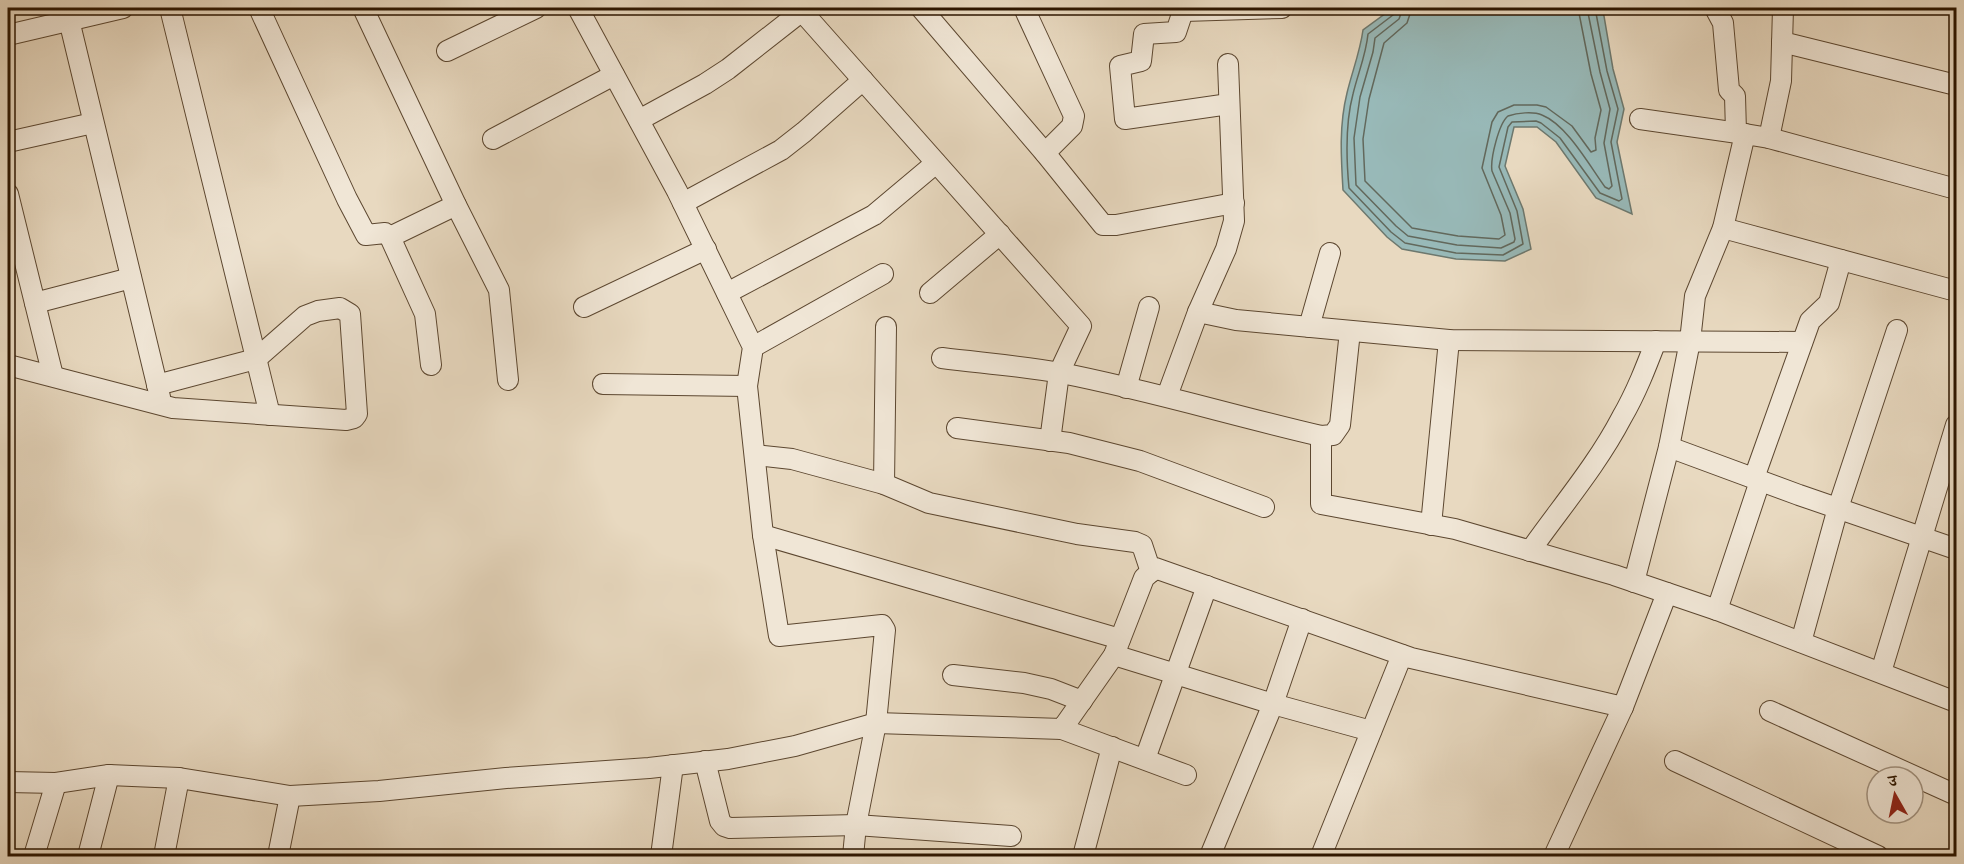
<svg xmlns="http://www.w3.org/2000/svg" width="1964" height="864" font-family="'Libre Bodoni','Noto Serif Devanagari',serif">
	<style>
		.water { fill: #98b9b8; stroke: #6d786e; stroke-width: 1.5 }
		.lines { fill: none; stroke-linecap: round; stroke-linejoin: round }
		.shore { stroke: #62685c; stroke-width: 1.5 }
		.minor-casing { stroke: #5c4730; stroke-width: 22 }
		.minor { stroke: #f0e6d6; stroke-width: 20 }
	</style>
	<rect width="100%" height="100%" fill="#e8d9c0"/>
	<filter id="stains"><feTurbulence type="fractalNoise" baseFrequency=".00333" numOctaves="4"/><feColorMatrix values="0 0 0 0 .2 0 0 0 0 .09 0 0 0 0 .02 0 0 0 .5 -.17"/></filter>
	<radialGradient id="worn" r=".72"><stop offset=".6" stop-color="#630" stop-opacity="0"/><stop offset="1" stop-color="#630" stop-opacity=".3"/></radialGradient>
	<path class="water" d="M1393,8H1600L1604,16L1613,69L1624,109L1617,142L1632,214L1596,198L1556,142L1537,127H1514L1505,166L1523,209L1531,249L1505,261L1456,259L1402,249L1387,237L1343,190C1341,157 1339,125 1347,93C1352,72 1360,52 1363,30Z"/>
	<g class="lines">
		<g class="shore">
			<path d="M1395,8L1393,15L1368,34C1366,55 1358,73 1353,94C1345,124 1346,156 1349,188L1391,232L1405,243L1456,253L1503,255L1523,244L1517,211L1499,167L1508,127L1512,122L1536,121L1541,123L1560,138L1600,193L1619,201L1622,199L1611,142L1618,109L1607,71L1595,8"/>
			<path d="M1403,8L1399,19L1375,38L1373,52L1360,97L1354,138L1356,185L1396,226L1408,236L1457,245L1501,248L1514,242L1515,239L1510,213L1492,171C1490,159 1499,123 1508,116C1517,113 1533,111 1542,115C1567,125 1589,165 1605,187L1609,189L1612,186L1604,143L1610,109L1600,72L1587,8"/>
			<polyline points="1412,8 1407,23 1384,43 1369,99 1363,139 1365,181 1412,228 1458,236 1499,239 1505,235 1501,215 1482,168 1492,122 1498,112 1514,105 1537,105 1546,107 1572,126 1591,152 1596,150 1595,138 1601,110 1591,74 1578,8"/>
		</g>
		<defs>
			<g id="minor">
				<polyline points="170,8 270,415"/>
				<polyline points="259,8 347,199 366,235 385,233 390,237 425,314 431,365"/>
				<polyline points="363,8 456,205 499,290 508,380"/>
				<polyline points="578,8 677,191 753,347 747,386 763,535 779,636 882,625 885,630 876,723 856,825 853,856"/>
				<polyline points="799,8 1081,326 1059,373 1050,441"/>
				<polyline points="921,8 1045,153 1103,225 1116,225 1234,203"/>
				<polyline points="1024,8 1074,116 1072,126 1045,153"/>
				<polyline points="1184,8 1176,32 1144,34 1141,61 1120,66 1125,119 1229,104"/>
				<polyline points="1715,8 1723,23 1729,90 1735,96 1736,132"/>
				<polyline points="1184,11 1282,8"/>
				<polyline points="69,20 160,397"/>
				<polyline points="8,35 123,8"/>
				<polyline points="1782,42 1956,85"/>
				<polyline points="447,51 536,8"/>
				<polyline points="1640,119 1745,134"/>
				<polyline points="639,120 705,84 728,69 802,11"/>
				<polyline points="1769,138 1781,81 1783,8"/>
				<polyline points="493,139 614,75"/>
				<polyline points="8,142 93,123"/>
				<polyline points="8,194 53,376"/>
				<polyline points="683,203 781,150 804,132 863,80"/>
				<polyline points="1723,228 1956,291"/>
				<polyline points="390,237 456,205"/>
				<polyline points="727,293 874,215 936,163"/>
				<polyline points="930,293 1000,234"/>
				<polyline points="35,303 131,278"/>
				<polyline points="584,307 706,249"/>
				<polyline points="1198,312 1236,320 1449,340 1802,342"/>
				<polyline points="1309,327 1330,253"/>
				<polyline points="753,347 883,274"/>
				<path d="M942,358C982,363 1022,366 1061,373C1149,390 1234,416 1321,436L1333,435L1340,425L1350,331"/>
				<polyline points="8,365 173,408 346,420 354,418 357,414 350,314 340,308 318,311 305,316 256,359 157,385"/>
				<polyline points="603,384 747,386"/>
				<polyline points="1126,388 1149,307"/>
				<polyline points="1167,396 1198,312 1226,249 1234,221 1228,64"/>
				<polyline points="957,428 1069,443 1140,461 1264,507"/>
				<polyline points="1321,436 1321,504 1455,529 1614,575 1717,610 1956,702"/>
				<polyline points="1669,447 1799,495 1956,549"/>
				<polyline points="755,455 792,459 884,484 929,503 1077,534 1135,542 1142,545 1151,572"/>
				<polyline points="1754,478 1810,321 1829,303 1841,260"/>
				<polyline points="884,484 886,327"/>
				<polyline points="1431,525 1449,340"/>
				<polyline points="763,535 1120,639"/>
				<path d="M1530,551C1561,507 1597,465 1622,417C1636,393 1646,367 1656,341"/>
				<polyline points="1634,582 1669,447 1690,341 1695,296 1723,228 1745,134 1769,138 1956,189"/>
				<polyline points="1717,610 1760,481"/>
				<polyline points="1801,642 1838,508 1897,330"/>
				<polyline points="1114,655 1273,704 1371,731"/>
				<polyline points="1881,672 1956,425"/>
				<polyline points="953,675 1024,683 1051,689 1082,701"/>
				<polyline points="1770,711 1956,795"/>
				<polyline points="1062,729 1186,775"/>
				<polyline points="1145,759 1207,586"/>
				<polyline points="705,761 720,821 724,826 730,828 856,825 1011,836"/>
				<polyline points="1675,761 1878,856"/>
				<polyline points="8,782 56,783 109,775 179,778 290,796 379,791 506,778 649,768 728,759 795,746 876,723 1062,729 1114,655 1144,578 1155,568 1411,658 1623,707"/>
				<polyline points="34,856 56,783"/>
				<polyline points="88,856 109,775"/>
				<polyline points="164,856 179,778"/>
				<polyline points="278,856 290,796"/>
				<polyline points="661,856 673,765"/>
				<polyline points="1083,856 1112,747"/>
				<polyline points="1210,856 1273,704 1302,619"/>
				<polyline points="1321,856 1402,655"/>
				<polyline points="1554,856 1623,707 1667,593"/>
			</g>
		</defs>
		<use href="#minor" class="minor-casing"/>
		<use href="#minor" class="minor"/>
	</g>
	<rect width="1964" height="864" fill="none" stroke="#e8d9c0" stroke-width="30"/>
	<rect x="9" y="9" width="1946" height="846" fill="none" stroke="#2d1600" stroke-width="3"/>
	<rect x="15" y="15" width="1934" height="834" fill="none" stroke="#2d1600" stroke-width="1.5"/>
	<g transform="translate(1895 795) rotate(351)"><circle r="28" fill="#f0e6d6" stroke="#a29380" stroke-width="1.5"/>
	<path d="M0-4.5L10 22L0 15L-10 22Z" fill="#8f2418"/>
	<text y="-9" font-size="16" font-weight="bold" text-anchor="middle" fill="#2d1600">उ</text>
	</g>
	<rect width="100%" height="100%" filter="url(#stains)"/>
	<rect width="100%" height="100%" fill="url(#worn)"/>
</svg>
